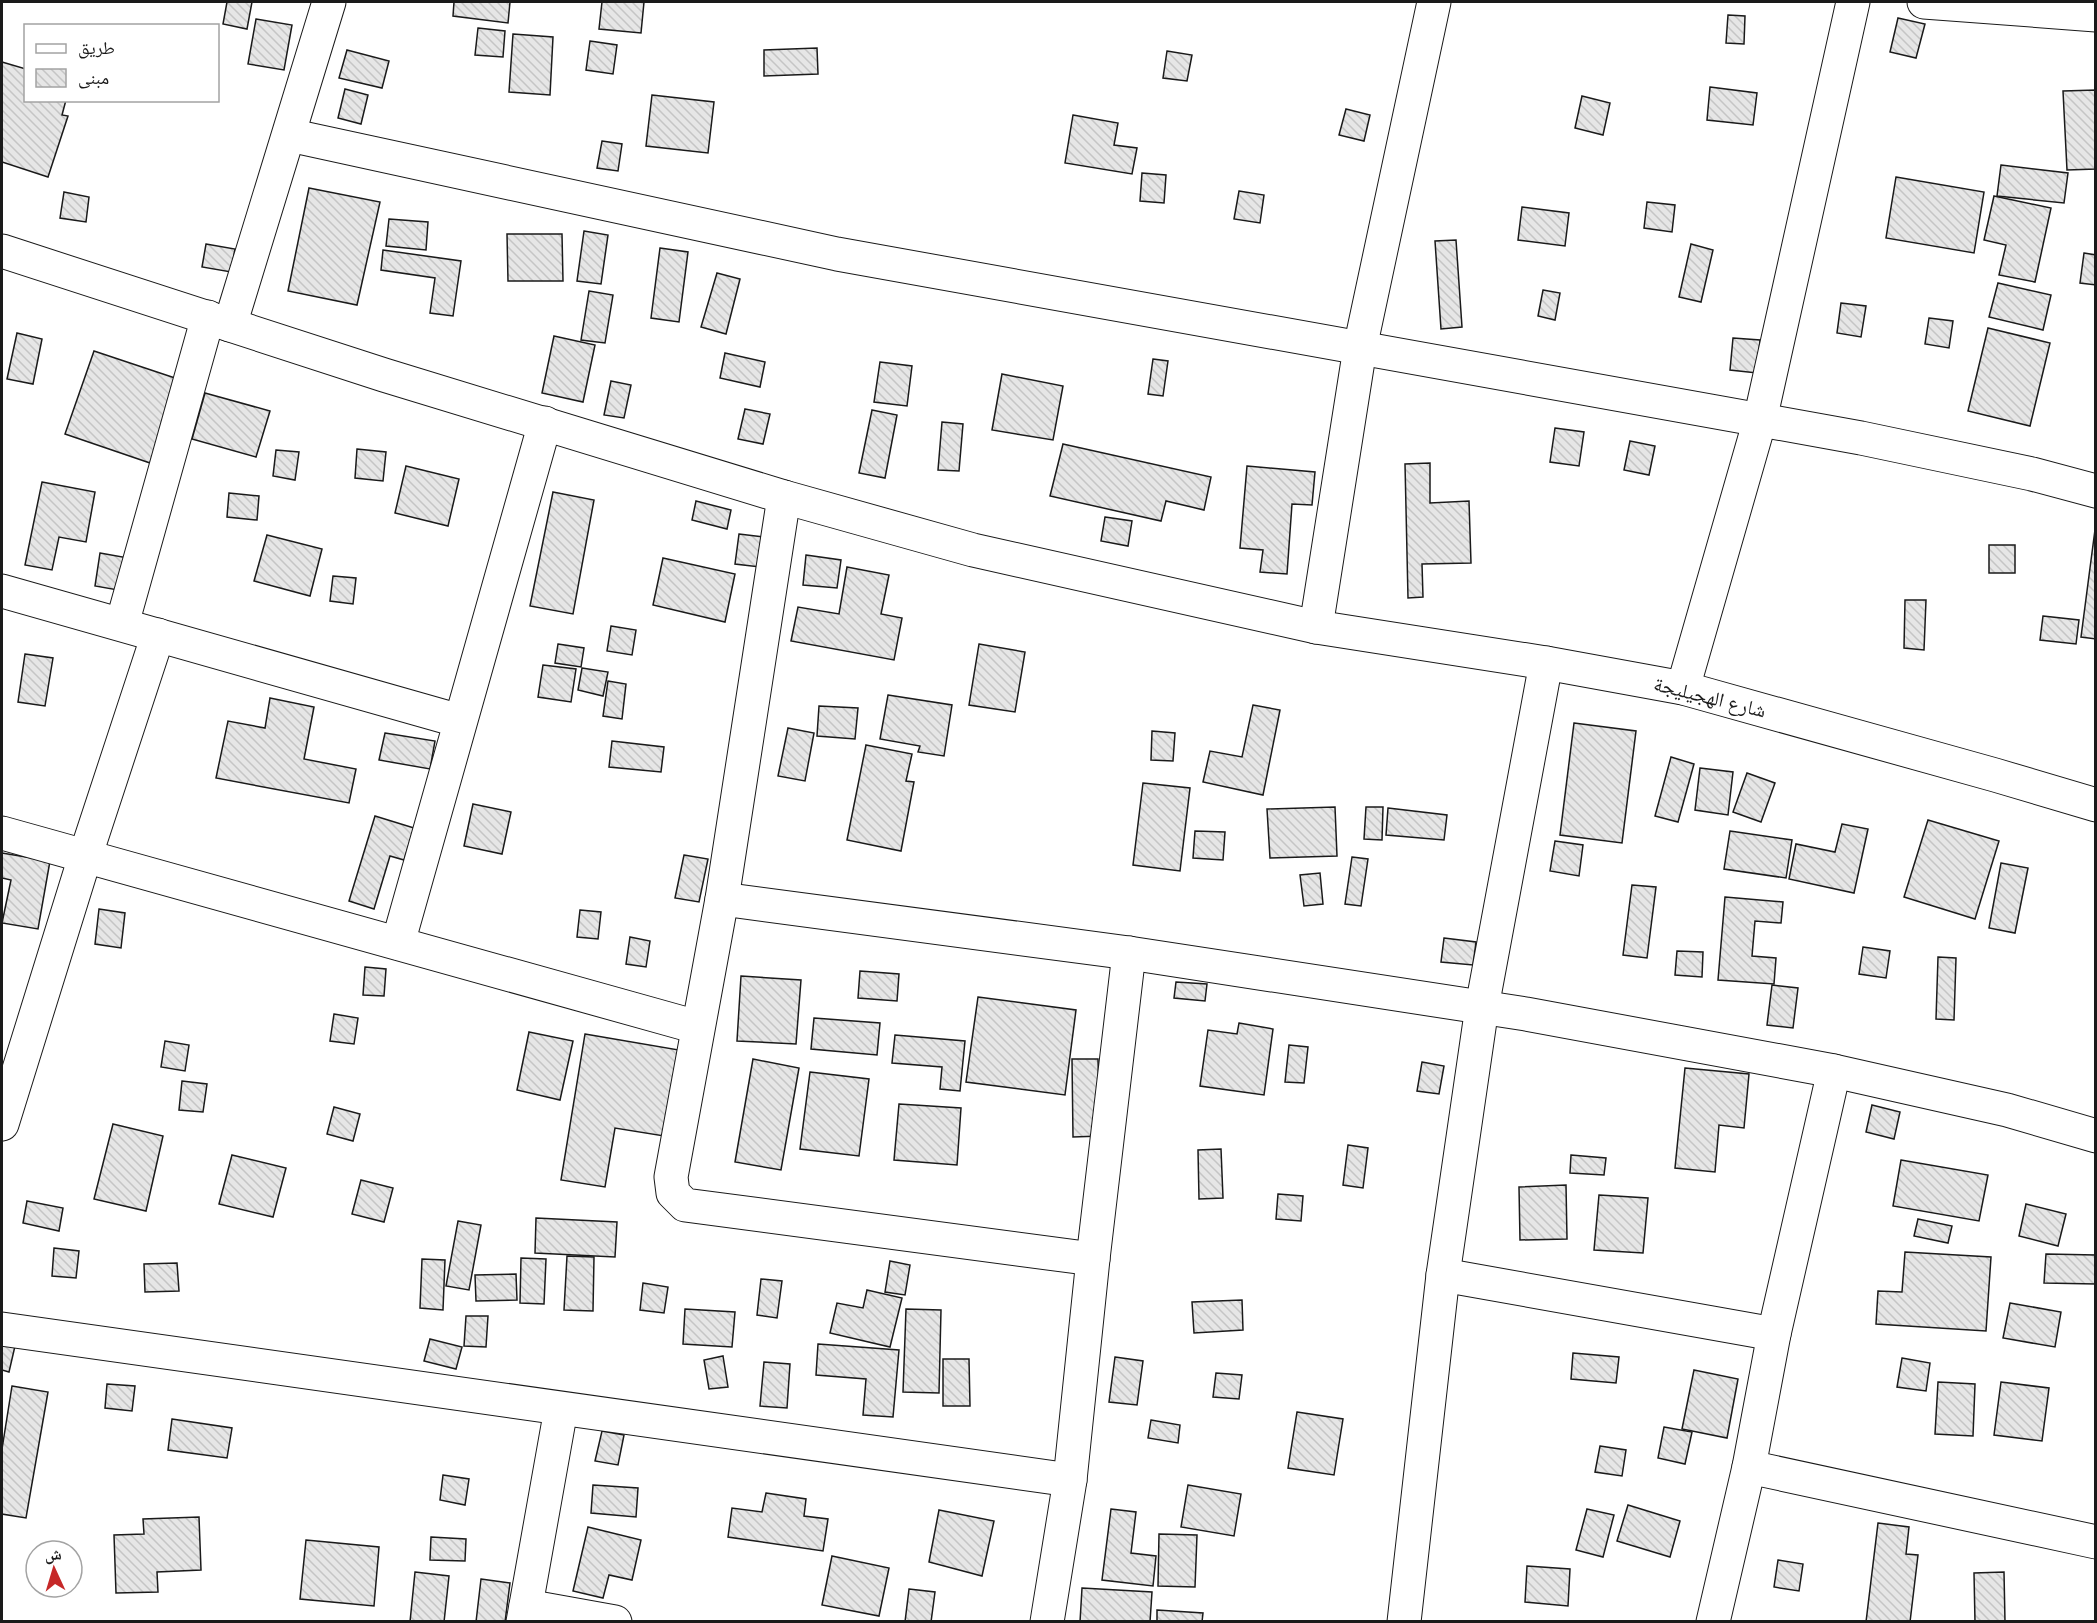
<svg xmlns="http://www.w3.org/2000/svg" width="2097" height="1623" font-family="'Noto Sans','Noto Naskh Arabic',sans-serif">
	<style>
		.building { fill: url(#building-back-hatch); stroke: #1a1a1a; stroke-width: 1.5 }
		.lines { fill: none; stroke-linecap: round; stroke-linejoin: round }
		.street-casing { stroke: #1a1a1a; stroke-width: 35 }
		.secondary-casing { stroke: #1a1a1a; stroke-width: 35 }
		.street { stroke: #fff; stroke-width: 33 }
		.secondary { stroke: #fff; stroke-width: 33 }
		.labels { text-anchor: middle; stroke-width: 4.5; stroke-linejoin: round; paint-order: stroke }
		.street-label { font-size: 20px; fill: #1a1a1a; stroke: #fff }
	</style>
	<defs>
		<pattern id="building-back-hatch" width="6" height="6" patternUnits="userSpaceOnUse" patternTransform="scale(1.5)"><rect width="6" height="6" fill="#e6e6e6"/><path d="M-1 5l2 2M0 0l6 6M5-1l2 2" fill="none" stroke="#c5c5c5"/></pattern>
	</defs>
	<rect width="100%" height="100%" fill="#fff"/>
	<g class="building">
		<polygon points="227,2 252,2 247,29 223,24"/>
		<polygon points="454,2 510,2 508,23 453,16"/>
		<polygon points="602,2 644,2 641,33 599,29"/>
		<polygon points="1728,15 1745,16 1744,44 1726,43"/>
		<polygon points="1898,18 1925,24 1916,58 1890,52"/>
		<polygon points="256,19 292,25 284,70 248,64"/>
		<polygon points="478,28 505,31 503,57 475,55"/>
		<polygon points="513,34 553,37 550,95 509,92"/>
		<polygon points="590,41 617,45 613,74 586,70"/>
		<polygon points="817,48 818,74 764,76 764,50"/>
		<polygon points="347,50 389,61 382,88 339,78"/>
		<polygon points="1167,51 1192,55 1187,81 1163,78"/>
		<polygon points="2,62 26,69 26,100 66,100 62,115 68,116 48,177 2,162"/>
		<polygon points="1710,87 1757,93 1753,125 1707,120"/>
		<polygon points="345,89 368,95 361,124 338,118"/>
		<polygon points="2096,90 2096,169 2067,170 2063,91"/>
		<polygon points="652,95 714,102 708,153 646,146"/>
		<polygon points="1582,96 1610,103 1603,135 1575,128"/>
		<polygon points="1346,109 1370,115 1364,141 1339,135"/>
		<polygon points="1073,115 1118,123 1114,145 1137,148 1132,174 1065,163"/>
		<polygon points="602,141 622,144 618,171 597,168"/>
		<polygon points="2001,165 2068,173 2064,203 1997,196"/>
		<polygon points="1142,173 1166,175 1164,203 1140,201"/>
		<polygon points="1896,177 1984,192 1974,253 1886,238"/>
		<polygon points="309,188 380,202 357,305 288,291"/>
		<polygon points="1239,191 1264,195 1260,223 1234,219"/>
		<polygon points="64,192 89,197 86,222 60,218"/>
		<polygon points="1994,196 2051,208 2035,282 1999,275 2006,245 1984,240"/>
		<polygon points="1647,202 1675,205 1672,232 1644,228"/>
		<polygon points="1522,207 1569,213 1565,246 1518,240"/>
		<polygon points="389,219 428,222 426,250 386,246"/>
		<polygon points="584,231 608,235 601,284 577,281"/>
		<polygon points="507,234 562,234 563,281 508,281"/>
		<polygon points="1456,240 1462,327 1441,329 1435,241"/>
		<polygon points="206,244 235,249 231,272 202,267"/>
		<polygon points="1691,244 1713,250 1701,302 1679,297"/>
		<polygon points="660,248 688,252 679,322 651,318"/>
		<polygon points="383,250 461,261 453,316 430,313 435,278 381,270"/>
		<polygon points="2084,253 2096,255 2096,285 2080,283"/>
		<polygon points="717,273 740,279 726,334 701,327"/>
		<polygon points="1998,283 2051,295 2043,330 1989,317"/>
		<polygon points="1543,290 1560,293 1555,320 1538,316"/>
		<polygon points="589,291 613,295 605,343 581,340"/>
		<polygon points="1841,303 1866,306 1861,337 1837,333"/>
		<polygon points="1929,318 1953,321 1949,348 1925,344"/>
		<polygon points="1988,328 2050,343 2030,426 1968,411"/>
		<polygon points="17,333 42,339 33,384 7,379"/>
		<polygon points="554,336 595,345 583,402 542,393"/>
		<polygon points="1733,338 1760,340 1757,373 1730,370"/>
		<polygon points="94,351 178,379 150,463 65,434"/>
		<polygon points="725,353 765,362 760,387 720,378"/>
		<polygon points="1153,359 1168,361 1163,396 1148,394"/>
		<polygon points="880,362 912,366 907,406 874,402"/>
		<polygon points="1002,374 1063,386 1053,440 992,430"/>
		<polygon points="611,381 631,385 624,418 604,415"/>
		<polygon points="205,393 270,411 256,457 192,439"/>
		<polygon points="745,409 770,414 763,444 738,439"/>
		<polygon points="872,410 897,415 885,478 859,473"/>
		<polygon points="942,422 963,424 959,471 938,470"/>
		<polygon points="1555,428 1584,432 1579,466 1550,462"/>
		<polygon points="1630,441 1655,446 1649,475 1624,470"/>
		<polygon points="1063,444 1211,477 1204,510 1166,501 1161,521 1050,496"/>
		<polygon points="357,449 386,452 383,481 355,478"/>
		<polygon points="276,450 299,452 295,480 273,476"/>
		<polygon points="1430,463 1430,503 1469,501 1471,563 1422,564 1423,597 1408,598 1405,464"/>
		<polygon points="406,466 459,479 448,526 395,513"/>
		<polygon points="1247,466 1315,472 1312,505 1292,504 1287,574 1260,572 1263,550 1240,548"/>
		<polygon points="42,482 95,492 86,542 59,537 52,570 25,565"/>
		<polygon points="553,492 594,500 573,614 530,606"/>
		<polygon points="229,493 259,496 257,520 227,517"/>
		<polygon points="696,501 731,510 727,529 692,520"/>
		<polygon points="1105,517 1132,521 1128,546 1101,541"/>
		<polygon points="2096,522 2096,639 2081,637"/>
		<polygon points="739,534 764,537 760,567 735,564"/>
		<polygon points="267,535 322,549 310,596 254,581"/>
		<rect x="1989" y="545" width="26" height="28"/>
		<polygon points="100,553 134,559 129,592 95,586"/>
		<polygon points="806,555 841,560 837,588 803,585"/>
		<polygon points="663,558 735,574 725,622 653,605"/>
		<polygon points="847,567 889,575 881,614 902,618 894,660 791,641 798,607 839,614"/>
		<polygon points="333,576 356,578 353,604 330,601"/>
		<polygon points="1905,600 1926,600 1924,650 1904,648"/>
		<polygon points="2043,616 2079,620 2076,644 2040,640"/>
		<polygon points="611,626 636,630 632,655 607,651"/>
		<polygon points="558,644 584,648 581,667 555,663"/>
		<polygon points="979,644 1025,652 1015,712 969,705"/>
		<polygon points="25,654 53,658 45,706 18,702"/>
		<polygon points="543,665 576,669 571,702 538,697"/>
		<polygon points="582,668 608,672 603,696 578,690"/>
		<polygon points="608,681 626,684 622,719 603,716"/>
		<polygon points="888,695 952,705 944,756 918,752 920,746 880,739"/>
		<polygon points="270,698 314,707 304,759 356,769 349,803 216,778 228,721 265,728"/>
		<polygon points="1253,705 1280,710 1263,795 1203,782 1210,751 1242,757"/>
		<polygon points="819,706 858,708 855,739 817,736"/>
		<polygon points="1574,723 1636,731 1622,843 1560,835"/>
		<polygon points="788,728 814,733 805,781 778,776"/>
		<polygon points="1152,731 1175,733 1173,761 1151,760"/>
		<polygon points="385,733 435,741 430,769 379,760"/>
		<polygon points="612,741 664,747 661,772 609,767"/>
		<polygon points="866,745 912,754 906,781 914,782 901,851 847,840"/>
		<polygon points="1671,757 1694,764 1678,822 1655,816"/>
		<polygon points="1700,768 1733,772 1728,815 1695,810"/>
		<polygon points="1747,773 1775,783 1761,822 1733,812"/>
		<polygon points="1143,783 1190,788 1180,871 1133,865"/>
		<polygon points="473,804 511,812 502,854 464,846"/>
		<polygon points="1335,807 1337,856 1270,858 1267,809"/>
		<polygon points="1366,807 1383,807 1382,840 1364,839"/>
		<polygon points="1388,808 1447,815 1444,840 1386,835"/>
		<polygon points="375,816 414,828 404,860 390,856 374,909 349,901"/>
		<polygon points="1928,820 1999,841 1975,919 1904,897"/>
		<polygon points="1842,824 1868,829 1854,893 1789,879 1796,844 1835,852"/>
		<polygon points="1195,831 1225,832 1223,860 1193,858"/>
		<polygon points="1730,831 1792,840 1786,878 1724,869"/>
		<polygon points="1555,841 1583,845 1579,876 1550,871"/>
		<polygon points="2,853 50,861 38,929 2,923 11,880 2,878"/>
		<polygon points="684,855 708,859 699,902 675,898"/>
		<polygon points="1352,857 1368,859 1361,906 1345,904"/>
		<polygon points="2001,863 2028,868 2015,933 1989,928"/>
		<polygon points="1320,873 1323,904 1304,906 1300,875"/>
		<polygon points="1632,885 1656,887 1647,958 1623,955"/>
		<polygon points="1725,897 1783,902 1781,923 1755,921 1752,956 1776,958 1774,984 1718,980"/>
		<polygon points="99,909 125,913 121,948 95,944"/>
		<polygon points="580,910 601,912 598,939 577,937"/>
		<polygon points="630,937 650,941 646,967 626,964"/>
		<polygon points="1444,938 1476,942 1473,965 1441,962"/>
		<polygon points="1863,947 1890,951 1886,978 1859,974"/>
		<polygon points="1677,951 1703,952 1702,977 1675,975"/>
		<polygon points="1938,957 1956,958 1954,1020 1936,1019"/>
		<polygon points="365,967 386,969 384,996 363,995"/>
		<polygon points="860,971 899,974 897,1001 858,998"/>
		<polygon points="741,976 801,980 796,1044 737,1041"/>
		<polygon points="1176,982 1207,984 1205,1001 1174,998"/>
		<polygon points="1772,985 1798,988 1793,1028 1767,1025"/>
		<polygon points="978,997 1076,1010 1065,1095 966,1082"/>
		<polygon points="334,1014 358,1018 354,1044 330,1041"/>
		<polygon points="814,1018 880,1023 877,1055 811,1049"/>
		<polygon points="1239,1023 1273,1029 1264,1095 1200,1086 1208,1030 1237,1034"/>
		<polygon points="529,1032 573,1041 560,1100 517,1090"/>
		<polygon points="585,1034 679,1050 664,1136 615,1128 605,1187 561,1180"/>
		<polygon points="895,1035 965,1041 960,1091 940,1089 942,1067 892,1063"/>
		<polygon points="165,1041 189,1045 185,1071 161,1067"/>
		<polygon points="1289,1045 1308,1047 1304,1083 1285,1082"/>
		<polygon points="753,1059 799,1068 781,1170 735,1162"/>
		<polygon points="1072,1059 1098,1059 1100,1136 1073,1137"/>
		<polygon points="1422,1062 1444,1066 1439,1094 1417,1091"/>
		<polygon points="1685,1068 1749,1074 1744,1128 1719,1125 1715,1172 1675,1168"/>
		<polygon points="810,1072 869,1079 859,1156 800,1149"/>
		<polygon points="182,1081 207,1084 203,1112 179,1110"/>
		<polygon points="899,1104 961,1108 957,1165 894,1160"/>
		<polygon points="1872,1105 1900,1112 1894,1139 1866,1132"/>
		<polygon points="334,1107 360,1114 353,1141 327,1134"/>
		<polygon points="113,1124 163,1136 146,1211 94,1199"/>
		<polygon points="1348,1145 1368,1148 1363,1188 1343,1185"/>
		<polygon points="1221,1149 1223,1198 1199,1199 1198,1150"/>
		<polygon points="232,1155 286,1168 273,1217 219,1204"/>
		<polygon points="1571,1155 1606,1158 1604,1175 1570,1173"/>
		<polygon points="1901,1160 1988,1175 1979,1221 1893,1206"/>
		<polygon points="361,1180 393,1188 384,1222 352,1214"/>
		<polygon points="1566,1185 1567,1239 1520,1240 1519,1187"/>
		<polygon points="1278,1194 1303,1196 1301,1221 1276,1219"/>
		<polygon points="1599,1195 1648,1198 1643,1253 1594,1250"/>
		<polygon points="27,1201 63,1208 59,1231 23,1223"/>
		<polygon points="2026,1204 2066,1214 2058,1246 2019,1236"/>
		<polygon points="536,1218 617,1222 615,1257 535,1253"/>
		<polygon points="1918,1219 1952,1226 1948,1243 1914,1236"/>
		<polygon points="458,1221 481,1225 469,1290 446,1286"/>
		<polygon points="54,1248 79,1251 76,1278 52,1276"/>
		<polygon points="1905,1252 1991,1257 1986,1331 1876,1324 1878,1291 1902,1292"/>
		<polygon points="2046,1254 2096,1255 2096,1284 2044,1283"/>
		<polygon points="567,1256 594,1257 593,1311 564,1310"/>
		<polygon points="521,1258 546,1259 544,1304 520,1303"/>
		<polygon points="422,1259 445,1260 443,1310 420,1308"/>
		<polygon points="890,1261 910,1265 905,1295 885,1292"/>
		<polygon points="177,1263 179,1291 145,1292 144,1264"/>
		<polygon points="516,1274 517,1300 476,1301 475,1275"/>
		<polygon points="761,1279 782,1281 777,1318 757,1315"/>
		<polygon points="643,1283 668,1287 664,1313 640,1310"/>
		<polygon points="867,1290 902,1298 890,1347 830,1333 837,1303 863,1308"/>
		<polygon points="1242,1300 1243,1330 1194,1333 1192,1302"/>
		<polygon points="2010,1303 2061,1312 2055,1347 2003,1338"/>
		<polygon points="685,1309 735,1312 732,1347 683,1344"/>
		<polygon points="906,1309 941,1310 939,1393 903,1392"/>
		<polygon points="466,1316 488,1316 486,1347 464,1346"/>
		<polygon points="430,1339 462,1347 456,1369 424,1361"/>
		<polygon points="2,1343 15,1346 9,1372 2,1370"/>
		<polygon points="818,1344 899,1350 893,1417 863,1415 866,1379 816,1375"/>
		<polygon points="1573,1353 1619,1357 1616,1383 1571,1379"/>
		<polygon points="723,1356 728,1387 709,1389 704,1360"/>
		<polygon points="1115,1357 1143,1361 1137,1405 1109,1402"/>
		<polygon points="1902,1358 1930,1363 1926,1391 1897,1387"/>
		<polygon points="943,1359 969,1359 970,1406 943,1406"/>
		<polygon points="764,1362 790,1364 787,1408 760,1406"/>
		<polygon points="1694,1370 1738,1379 1727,1438 1682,1429"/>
		<polygon points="1216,1373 1242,1375 1239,1399 1213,1397"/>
		<polygon points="1938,1382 1975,1384 1973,1436 1935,1434"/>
		<polygon points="2001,1382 2049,1388 2042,1441 1994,1435"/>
		<polygon points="107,1384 135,1386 132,1411 105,1408"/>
		<polygon points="12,1386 48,1392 26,1518 2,1514 2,1449"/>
		<polygon points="1297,1412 1343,1419 1334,1475 1288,1468"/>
		<polygon points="172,1419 232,1428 227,1458 168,1450"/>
		<polygon points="1151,1420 1180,1425 1178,1443 1148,1438"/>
		<polygon points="1664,1427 1692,1432 1685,1464 1658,1458"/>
		<polygon points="602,1431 624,1435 618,1465 595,1461"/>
		<polygon points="1600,1446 1626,1450 1622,1476 1595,1472"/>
		<polygon points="443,1475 469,1479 465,1505 440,1500"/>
		<polygon points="593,1485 638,1488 636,1517 591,1513"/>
		<polygon points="1188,1485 1241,1494 1234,1536 1181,1527"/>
		<polygon points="766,1493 806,1499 804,1516 828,1519 823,1551 728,1537 732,1508 762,1512"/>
		<polygon points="1628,1505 1680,1521 1670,1557 1617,1541"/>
		<polygon points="1111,1509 1136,1512 1131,1553 1156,1556 1153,1586 1102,1580"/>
		<polygon points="1587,1509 1614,1515 1603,1557 1576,1550"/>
		<polygon points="939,1510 994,1521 982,1576 929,1562"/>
		<polygon points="199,1517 201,1570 157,1572 158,1592 116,1593 114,1535 144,1534 143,1519"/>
		<polygon points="1878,1523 1909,1527 1906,1554 1918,1555 1910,1622 1866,1622"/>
		<polygon points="588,1527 641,1540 632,1580 609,1575 603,1598 573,1591"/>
		<polygon points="1159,1534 1197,1535 1195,1587 1158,1586"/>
		<polygon points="431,1537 466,1539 465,1561 430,1560"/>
		<polygon points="306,1540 379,1547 374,1606 300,1599"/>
		<polygon points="832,1556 889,1568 879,1616 822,1605"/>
		<polygon points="1778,1560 1803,1564 1799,1591 1774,1587"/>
		<polygon points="1527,1566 1570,1569 1568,1606 1525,1602"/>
		<polygon points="415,1572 449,1576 444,1622 410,1622"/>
		<polygon points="2004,1572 2005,1622 1975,1622 1974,1573"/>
		<polygon points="481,1579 510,1583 505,1622 476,1622"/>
		<polygon points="1082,1588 1152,1592 1150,1622 1080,1622"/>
		<polygon points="909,1589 935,1592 931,1622 905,1622"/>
		<polygon points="1157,1610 1203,1613 1202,1622 1157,1622"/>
	</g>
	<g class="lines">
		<defs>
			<g id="street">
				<polyline points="1924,2 2096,15"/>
				<polyline points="289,135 837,254 1861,438 2032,474 2096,491"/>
				<polyline points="230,325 329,2"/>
				<polyline points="784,497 722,899 671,1177 673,1193 685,1205 1093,1259"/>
				<polyline points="2,591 460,721"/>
				<polyline points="122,624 208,317"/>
				<polyline points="1316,627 1360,348 1434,2"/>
				<polyline points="1683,688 1760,420 1853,2"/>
				<polyline points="2,833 697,1027"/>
				<polyline points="722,899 1129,953 1526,1014 1834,1071 2007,1110 2096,1136"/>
				<polyline points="398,943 545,423"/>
				<polyline points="2,1124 85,857 158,635"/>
				<polyline points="1443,1275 1774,1334"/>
				<polyline points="2,1329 1070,1480"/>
				<polyline points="1749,1467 2096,1542"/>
				<polyline points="526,1606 615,1622"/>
				<polyline points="523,1622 561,1409"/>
				<polyline points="1047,1622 1070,1480 1093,1259 1129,953"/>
				<polyline points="1404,1622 1443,1275 1482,1007 1546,663"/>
				<polyline points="1713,1622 1749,1467 1774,1334 1834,1071"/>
			</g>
			<polyline id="secondary" points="2,251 384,375 784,497 973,550 1316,627 1546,663 1683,688 1995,775 2096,805"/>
		</defs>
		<use href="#street" class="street-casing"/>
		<use href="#secondary" class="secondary-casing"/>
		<use href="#street" class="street"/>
		<use href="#secondary" class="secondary"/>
	</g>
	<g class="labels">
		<g class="street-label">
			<text transform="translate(1710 697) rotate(14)" y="7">شارع الهجيليجة</text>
		</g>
	</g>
	<rect width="2097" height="1623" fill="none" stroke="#1a1a1a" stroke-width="6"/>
	<rect x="24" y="24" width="195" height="78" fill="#ffffff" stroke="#a3a3a3" stroke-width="1.5"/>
	<rect x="36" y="44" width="30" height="9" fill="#ffffff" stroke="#a3a3a3" stroke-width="1.5"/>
	<text x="78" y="54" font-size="18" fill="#1a1a1a">طريق</text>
	<rect x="36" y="69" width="30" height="18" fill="url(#building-back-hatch)" stroke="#a3a3a3" stroke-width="1.5"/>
	<text x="78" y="84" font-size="18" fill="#1a1a1a">مبنى</text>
	<g transform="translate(54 1569) rotate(356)"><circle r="28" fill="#ffffff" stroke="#a3a3a3" stroke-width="1.5"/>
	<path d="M0-4.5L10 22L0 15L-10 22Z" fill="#c62828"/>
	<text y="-9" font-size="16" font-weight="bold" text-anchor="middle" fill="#1a1a1a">ش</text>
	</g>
</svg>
